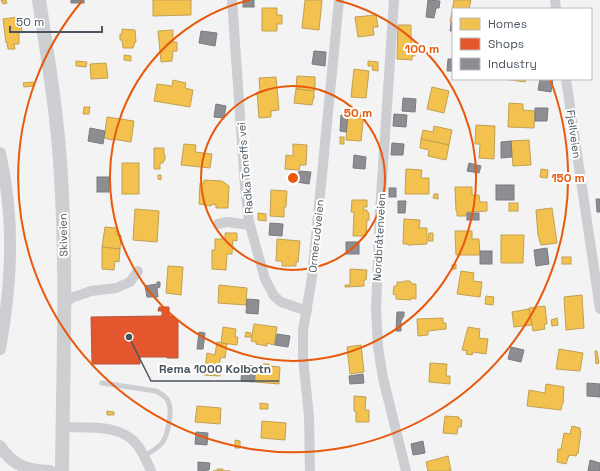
<svg xmlns="http://www.w3.org/2000/svg" width="600" height="471" font-family="'Space Grotesk',sans-serif">
	<style>
		.homes { fill: #f2c14e; stroke: #c0a153 }
		.shops { fill: #e4572e; stroke: #b6563d }
		.industry { fill: #8d8d92; stroke: #797c83 }
		.lines { fill: none; stroke-linecap: round; stroke-linejoin: round }
		.service { stroke: #ccced1; stroke-width: 5 }
		.minor { stroke: #ccced1; stroke-width: 10 }
		.tertiary { stroke: #ccced1; stroke-width: 12 }
		.secondary { stroke: #cdcfd2; stroke-width: 14 }
		.ring { fill: none; stroke: #e8590c; stroke-width: 2 }
		.labels { text-anchor: middle; stroke-width: 4; stroke-linejoin: round; paint-order: stroke }
		.street-label { font-size: 11px; fill: #4a555f; stroke: #fff }
		.centre { fill: #e8590c; stroke: #fff; stroke-width: 2 }
		.ring-label { font-size: 12px; text-anchor: middle; font-weight: bold; fill: #e8590c; stroke: #fff; stroke-width: 4; stroke-linejoin: round; paint-order: stroke }
		.leader { fill: none; stroke: #4a555f; stroke-width: 1.5 }
		.callout-dot { fill: #4a555f; stroke: #fff; stroke-width: 1.5 }
		.callout-label { font-size: 12px; text-anchor: middle; font-weight: bold; fill: #4a555f; stroke: #fff; stroke-width: 4; stroke-linejoin: round; paint-order: stroke }
	</style>
	<rect width="100%" height="100%" fill="#f3f3f3"/>
	<g class="homes">
		<polygon points="1,0 6,0 7,3 3,4"/>
		<polygon points="153,0 191,0 191,15 153,16"/>
		<polygon points="305,0 322,0 319,30 302,28"/>
		<polygon points="454,0 471,0 469,9 453,9 453,23 450,22"/>
		<polygon points="262,8 277,8 277,15 282,15 282,24 277,24 277,31 262,31"/>
		<polygon points="376,15 378,27 373,27 374,35 358,37 355,17"/>
		<polygon points="17,17 18,24 21,24 22,32 19,33 19,44 14,44 15,49 8,49 7,42 6,43 3,19"/>
		<polygon points="398,25 411,25 411,41 412,41 412,46 415,46 415,56 412,56 412,60 397,59"/>
		<polygon points="122,29 135,30 136,42 135,42 133,48 123,48 122,40 120,40 120,34 122,34"/>
		<polygon points="173,30 173,42 177,42 177,51 173,51 172,61 161,62 158,31"/>
		<polygon points="124,55 131,56 131,61 124,60"/>
		<polygon points="76,61 87,62 86,67 76,66"/>
		<polygon points="368,61 378,62 378,71 372,70 373,66 368,66"/>
		<polygon points="106,63 108,78 91,79 90,64"/>
		<polygon points="354,69 369,71 366,98 351,97"/>
		<polygon points="297,76 315,77 315,90 314,91 296,89"/>
		<polygon points="276,77 279,110 271,111 271,117 259,118 257,92 260,92 259,78"/>
		<polygon points="504,79 526,79 525,82"/>
		<polygon points="173,80 186,83 185,88 193,90 190,107 154,101 157,84 172,86"/>
		<polygon points="33,82 34,86 24,87 23,83"/>
		<polygon points="432,87 449,91 444,113 427,109"/>
		<polygon points="296,89 314,91 314,99 313,99 312,105 294,103"/>
		<polygon points="509,103 523,104 523,110 535,111 534,128 508,127"/>
		<polygon points="84,107 90,107 89,114 83,114"/>
		<polygon points="348,112 364,113 361,141 346,140"/>
		<polygon points="107,117 134,121 131,142 112,139 112,140 104,138"/>
		<polygon points="476,125 495,126 494,159 479,158 480,144 475,144"/>
		<polygon points="434,126 452,130 449,145 421,139 423,130 433,132"/>
		<rect x="340" y="137" width="4" height="7"/>
		<polygon points="421,139 449,145 446,160 428,156 429,150 420,148"/>
		<polygon points="529,140 531,165 513,166 511,141"/>
		<polygon points="184,144 196,145 195,152 212,154 210,168 181,165"/>
		<polygon points="293,144 307,145 306,165 300,165 299,170 285,169 286,155 293,156"/>
		<polygon points="154,148 164,148 164,155 165,155 165,160 164,160 163,163 160,163 160,169 154,169"/>
		<rect x="122" y="163" width="17" height="31"/>
		<polygon points="406,169 422,170 421,178 429,178 429,194 405,194"/>
		<polygon points="541,169 548,170 547,178 540,177"/>
		<polygon points="158,175 161,175 161,180 158,179"/>
		<polygon points="204,180 222,181 229,186 228,208 216,208 216,205 212,204 211,206 199,204 200,183 204,183"/>
		<polygon points="455,187 472,187 472,195 479,195 480,202 487,202 487,211 468,212 468,213 466,213 466,216 457,216 457,211 456,211"/>
		<polygon points="271,190 287,191 286,207 284,207 284,217 270,216"/>
		<polygon points="434,194 438,194 438,199 433,198"/>
		<polygon points="352,200 367,200 367,207 364,207 363,210 367,210 367,212 369,213 369,220 367,220 366,236 353,236 354,212 351,212"/>
		<rect x="509" y="203" width="9" height="8"/>
		<polygon points="552,208 557,243 541,245 538,235 536,210"/>
		<polygon points="135,209 159,211 157,242 133,240"/>
		<polygon points="258,213 266,214 266,221 258,220"/>
		<polygon points="404,219 420,220 419,228 427,228 427,244 408,245 408,244 403,244"/>
		<polygon points="105,227 117,228 117,235 121,235 120,249 102,247"/>
		<polygon points="455,231 472,231 472,239 479,239 480,255 456,255"/>
		<polygon points="225,233 237,233 237,241 233,240 232,254 227,254 226,270 212,269 212,250 215,250 215,239 225,239"/>
		<polygon points="429,233 433,233 433,241 428,241"/>
		<polygon points="501,235 524,235 523,263 501,263"/>
		<polygon points="277,239 300,241 298,262 296,262 296,266 282,266 282,261 276,261"/>
		<polygon points="102,247 120,249 119,262 115,261 114,270 102,269"/>
		<rect x="562" y="257" width="9" height="7"/>
		<polygon points="456,264 456,269 452,269 452,265"/>
		<polygon points="168,266 183,267 181,295 166,293"/>
		<polygon points="350,269 367,270 366,280 364,280 364,286 345,287 345,285 350,285"/>
		<polygon points="461,271 474,273 473,281 482,282 480,297 457,294"/>
		<polygon points="404,281 410,281 412,284 416,284 416,299 411,298 411,300 396,299 396,295 393,294 394,286 397,286 397,282 404,282"/>
		<polygon points="219,285 247,288 246,305 218,303"/>
		<polygon points="582,295 584,328 566,330 564,297"/>
		<polygon points="486,296 494,297 493,305 485,304"/>
		<polygon points="545,306 547,324 544,324 545,329 533,331 529,308"/>
		<polygon points="529,309 532,325 514,327 512,312"/>
		<polygon points="443,318 443,323 446,323 446,329 428,331 428,335 418,336 417,319"/>
		<polygon points="557,318 558,325 552,326 551,320"/>
		<polygon points="254,324 277,327 274,345 267,343 267,346 256,344 256,342 251,341"/>
		<polygon points="223,327 236,329 235,337 238,337 237,345 221,343"/>
		<polygon points="468,327 480,329 479,338 488,339 486,354 473,352 472,355 466,354 467,351 462,350"/>
		<polygon points="246,332 251,333 251,337 245,337"/>
		<polygon points="217,342 227,344 225,358 221,357 219,365 222,366 220,376 204,375 207,353 215,355"/>
		<polygon points="361,345 364,372 350,374 347,347"/>
		<polygon points="559,349 583,353 580,371 556,369"/>
		<polygon points="595,351 597,351 599,363 596,364"/>
		<polygon points="430,363 447,364 446,376 450,376 450,384 429,382"/>
		<polygon points="263,364 269,364 269,366 280,367 279,384 255,382 256,366 263,366"/>
		<polygon points="546,384 564,387 563,404 562,404 561,410 527,406 529,390 545,393"/>
		<polygon points="354,396 366,397 365,410 369,410 369,422 356,422 356,411 354,411"/>
		<polygon points="260,403 268,404 268,409 260,409"/>
		<polygon points="197,406 221,408 220,424 195,422"/>
		<polygon points="107,411 114,412 114,415 107,415"/>
		<polygon points="445,416 459,417 459,419 462,420 461,427 458,427 457,434 443,433"/>
		<polygon points="262,421 286,423 285,440 261,438"/>
		<polygon points="572,426 580,428 580,431 581,431 578,454 577,453 576,456 569,455 566,464 557,462 558,449 561,449 564,433 570,434"/>
		<polygon points="235,440 240,441 240,448 235,448"/>
		<polygon points="448,456 451,471 427,471 428,471 426,462"/>
		<polygon points="217,469 223,469 223,471 230,471 213,471 218,471"/>
	</g>
	<polygon class="shops" points="159,307 169,307 169,316 174,316 178,321 178,358 167,358 167,357 140,357 140,364 92,364 91,317 162,316 162,311 158,311"/>
	<g class="industry">
		<rect x="71" y="0" width="13" height="3"/>
		<rect x="243" y="0" width="11" height="7"/>
		<polygon points="428,0 440,1 439,8 436,8 434,18 426,17"/>
		<polygon points="451,23 453,23 453,31 450,31"/>
		<polygon points="201,31 217,33 215,46 199,43"/>
		<polygon points="314,51 326,52 325,66 312,64"/>
		<polygon points="448,59 453,59 453,71 447,71"/>
		<polygon points="540,79 553,79 551,92 538,90"/>
		<polygon points="403,98 416,99 415,112 402,111"/>
		<polygon points="216,104 226,106 224,118 214,117"/>
		<polygon points="535,108 548,108 547,121 535,121"/>
		<polygon points="394,114 407,115 406,127 393,126"/>
		<polygon points="341,115 348,116 346,132 340,131"/>
		<polygon points="90,128 105,131 103,144 88,141"/>
		<polygon points="511,141 512,157 501,158 501,142"/>
		<polygon points="392,143 404,144 403,155 391,155"/>
		<polygon points="354,155 366,157 365,169 353,168"/>
		<polygon points="469,163 481,166 479,173 467,171"/>
		<polygon points="299,171 311,172 309,184 297,182"/>
		<rect x="97" y="177" width="12" height="15"/>
		<rect x="496" y="185" width="18" height="15"/>
		<rect x="389" y="188" width="7" height="9"/>
		<polygon points="596,199 600,199 600,212 597,212"/>
		<polygon points="398,201 406,201 405,213 398,213"/>
		<rect x="467" y="213" width="12" height="7"/>
		<polygon points="270,223 283,224 282,236 269,235"/>
		<rect x="346" y="242" width="13" height="12"/>
		<polygon points="547,248 549,264 536,266 534,250"/>
		<rect x="480" y="251" width="12" height="13"/>
		<polygon points="157,282 160,282 160,287 157,288 158,297 147,297 145,286 157,284"/>
		<polygon points="247,299 259,300 258,314 246,313"/>
		<polygon points="397,312 404,312 404,316 401,321 401,331 396,331"/>
		<polygon points="199,332 205,333 203,349 197,349"/>
		<polygon points="277,334 290,336 288,347 275,345"/>
		<polygon points="511,347 524,350 521,362 508,359"/>
		<polygon points="242,365 255,366 254,382 241,381"/>
		<polygon points="363,374 364,383 350,384 349,376"/>
		<polygon points="587,383 600,384 600,397 587,396"/>
		<polygon points="196,432 208,433 207,445 195,444"/>
		<polygon points="423,441 425,453 413,455 411,444"/>
		<polygon points="590,460 600,463 600,471 588,471"/>
		<polygon points="198,462 210,463 209,470 198,471"/>
	</g>
	<g class="lines">
		<path class="service" d="M102,383L156,391C161,394 166,396 168,401C173,410 168,435 162,443C157,449 151,452 144,456"/>
		<g class="minor">
			<polyline points="232,0 245,187 249,222 265,279 274,296 281,302 307,311"/>
			<polyline points="394,0 380,211 376,309 378,347 383,378 406,471"/>
			<polyline points="555,0 556,9"/>
			<polyline points="566,79 600,309"/>
			<polyline points="218,224 227,222 250,225"/>
			<polyline points="63,307 71,298 91,291 116,288 130,282 138,271"/>
			<path d="M62,427C87,428 121,423 138,446C144,454 147,462 151,471"/>
			<polyline points="310,471 309,416 303,358 303,331 312,277 339,0"/>
		</g>
		<g class="tertiary">
			<path d="M0,153C15,220 12,282 0,349"/>
			<path d="M0,446C13,466 27,470 50,471"/>
		</g>
		<path class="secondary" d="M39,0C48,59 58,118 61,177C67,275 63,373 62,471"/>
	</g>
	<g class="ring">
		<circle cx="293" cy="178" r="92"/>
		<path d="M336 0A183 183 0 1 1 250 0"/>
		<path d="M550 79A275 275 0 1 1 82 1"/>
	</g>
	<g class="labels">
		<g class="street-label">
			<text transform="translate(574 134) rotate(82)" y="4">Fjellveien</text>
			<text transform="translate(245 168) rotate(-95)" y="4">Radka Toneffs vei</text>
			<text transform="translate(63 235) rotate(-91)" y="4">Skiveien</text>
			<text transform="translate(316 236) rotate(-84)" y="4">Ormerudveien</text>
			<text transform="translate(379 237) rotate(-87)" y="4">Nordbråtenveien</text>
		</g>
	</g>
	<circle cx="293" cy="178" r="6" class="centre"/>
	<g class="ring-label">
		<text x="422" y="53">100 m</text>
		<text x="358" y="117">50 m</text>
		<text x="568" y="182">150 m</text>
	</g>
	<path class="leader" d="M129 337L151 381H279"/>
	<circle class="callout-dot" cx="129" cy="337" r="4"/>
	<g class="callout-label">
		<text x="215" y="373">Rema 1000 Kolbotn</text>
	</g>
	<rect x="452" y="8" width="140" height="72" fill="#ffffff" stroke="#b7bbbf"/>
	<rect x="460" y="18" width="20" height="12" fill="#f2c14e" stroke="#b7bbbf"/>
	<text x="488" y="28" font-size="12" fill="#4a555f">Homes</text>
	<rect x="460" y="38" width="20" height="12" fill="#e4572e" stroke="#b7bbbf"/>
	<text x="488" y="48" font-size="12" fill="#4a555f">Shops</text>
	<rect x="460" y="58" width="20" height="12" fill="#8d8d92" stroke="#b7bbbf"/>
	<text x="488" y="68" font-size="12" fill="#4a555f">Industry</text>
	<path d="M10 26v6h92v-6" fill="none" stroke="#4a555f" stroke-width="2"/>
	<text x="16" y="26" font-size="12" fill="#4a555f" stroke="#ffffff" stroke-width="3" paint-order="stroke">50 m</text>
</svg>
